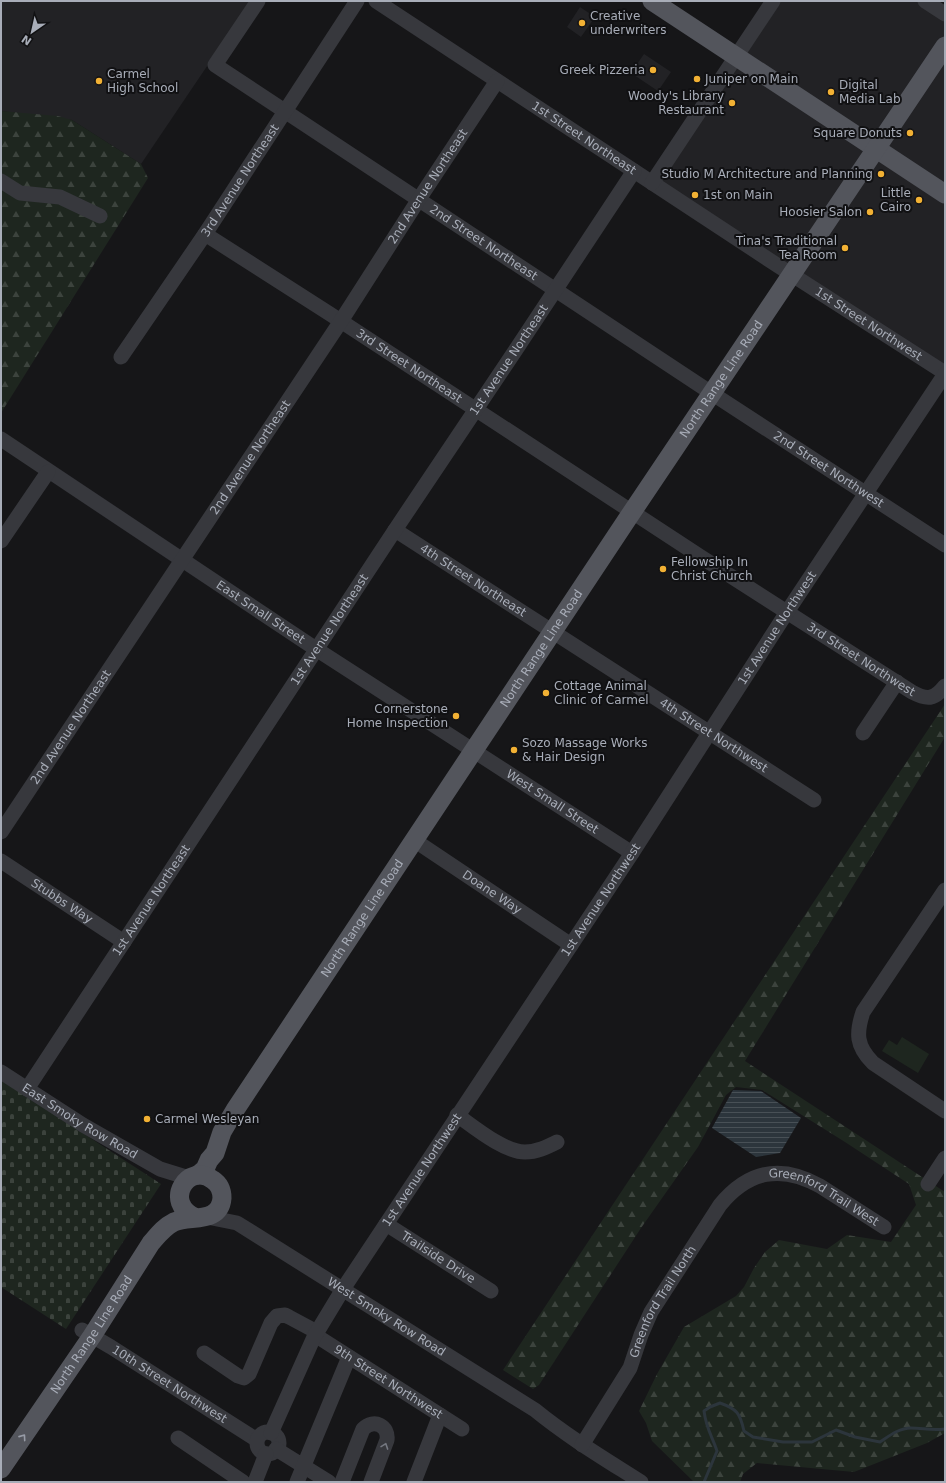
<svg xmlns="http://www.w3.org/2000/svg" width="946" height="1483" font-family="'DejaVu Sans',sans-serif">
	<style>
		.built { fill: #222225 }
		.forest { fill: url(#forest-firs) }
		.cemetery { fill: url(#cemetery-stones) }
		.park { fill: #1e261f }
		.water { fill: url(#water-rules) }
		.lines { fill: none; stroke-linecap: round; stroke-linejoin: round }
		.stream { stroke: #2c353c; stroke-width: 3 }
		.minor { stroke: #37383d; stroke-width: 15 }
		.major { stroke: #53555c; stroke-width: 19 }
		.oneway { stroke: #979ba6 }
		.oneway2 { stroke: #757881 }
		.poi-dot { fill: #f2b134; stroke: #111113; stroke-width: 1.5 }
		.labels { text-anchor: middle; stroke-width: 4; stroke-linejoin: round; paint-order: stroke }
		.poi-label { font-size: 12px; fill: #a8adb8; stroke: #111113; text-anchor: start }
		.street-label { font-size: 12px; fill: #a8adb8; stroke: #111113 }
	</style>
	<defs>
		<pattern id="forest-firs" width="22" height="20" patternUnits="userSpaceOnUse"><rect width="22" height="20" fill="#1e261f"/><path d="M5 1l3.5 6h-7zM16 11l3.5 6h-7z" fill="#3c433d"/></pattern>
		<pattern id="cemetery-stones" width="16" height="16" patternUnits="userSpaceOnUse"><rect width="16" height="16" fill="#1e261f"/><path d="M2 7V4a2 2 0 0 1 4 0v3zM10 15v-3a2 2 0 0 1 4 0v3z" fill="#3c433d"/></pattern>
		<pattern id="water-rules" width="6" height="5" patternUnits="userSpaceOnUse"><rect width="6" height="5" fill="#2c353c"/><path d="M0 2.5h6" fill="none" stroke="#485056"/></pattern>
	</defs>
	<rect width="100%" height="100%" fill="#161618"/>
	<g class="built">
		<polygon points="1,1 251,1 141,164 72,120 1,111"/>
		<polygon points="778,1 922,1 945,16 945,367 660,182"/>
		<polygon points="580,7 595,17 581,37 567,27"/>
		<polygon points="644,54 671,72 658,91 631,73"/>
	</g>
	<g class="forest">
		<polygon points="1,111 58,116 72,120 141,164 148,178 1,413"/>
		<polygon points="945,704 945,737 745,1061 945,1192 945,1433 927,1443 854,1472 757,1463 743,1474 740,1482 694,1482 652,1441 646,1423 639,1411 657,1374 684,1327 736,1296 744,1287 754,1268 765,1252 779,1240 827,1249 847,1235 891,1242 916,1205 909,1184 845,1142 762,1090 736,1087 726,1095 698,1147 641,1228 539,1385 533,1389 503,1370"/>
	</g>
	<polygon class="cemetery" points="1,1080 161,1184 66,1329 1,1287"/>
	<polygon class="park" points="902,1037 929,1054 918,1073 882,1051 889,1040 897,1045"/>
	<polygon class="water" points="733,1090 761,1091 801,1118 780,1153 756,1157 712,1128"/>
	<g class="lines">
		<path class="stream" d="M704,1482L717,1451C712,1436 706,1428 704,1411L710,1407L720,1403C737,1409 740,1413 744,1431L753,1437L783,1442H812L836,1430L855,1437L880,1442C889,1436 899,1428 911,1428C923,1428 931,1431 945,1429"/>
		<g class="minor">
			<path id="s1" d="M258,1L215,65L713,394L945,545"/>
			<path id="s2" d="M376,1L780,267L945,373"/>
			<polyline points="925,1 945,14"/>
			<polyline points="1,181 20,193 60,197 100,216"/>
			<polyline points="652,183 773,1"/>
			<path id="s3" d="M205,234L330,314L701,557L912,692C927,700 934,700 945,686"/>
			<path id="s4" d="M121,357L205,234L357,1"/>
			<path id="s5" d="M1,439L316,649L632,853"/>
			<path id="s6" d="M395,530L814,800"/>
			<polyline points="1,541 48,472"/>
			<polyline points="863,733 897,682"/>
			<path id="s7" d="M1,832L341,321L419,199L497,81"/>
			<path id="s8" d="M414,840L571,945"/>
			<path id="s9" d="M1,861L124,942"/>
			<path d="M945,890L863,1012C856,1033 856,1046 873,1063L945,1111"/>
			<path id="s10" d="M1,1072L83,1125L160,1169L189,1178"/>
			<path id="s11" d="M27,1089L395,530L515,351L634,171"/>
			<path d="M457,1115C474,1127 504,1152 525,1152C537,1152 547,1147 557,1142"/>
			<polyline points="928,1184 945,1158"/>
			<path id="s12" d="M207,1217L237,1223L535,1410C568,1437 605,1459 641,1482"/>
			<path id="s13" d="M386,1224L491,1291"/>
			<path id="s14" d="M82,1330L111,1347L257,1440"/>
			<path id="s15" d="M315,1335L462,1429"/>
			<polyline points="204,1353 238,1376 244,1378 249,1374 271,1323 277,1316 285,1315 289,1317 317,1332"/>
			<circle cx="268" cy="1443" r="11"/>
			<path id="s16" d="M271,1433L314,1337L343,1289L632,853L787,612L945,374"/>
			<polyline points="178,1438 243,1482"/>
			<path id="s17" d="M582,1445L630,1368L641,1335L651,1312L720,1205C748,1171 781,1164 820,1186L884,1227"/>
			<polyline points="276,1449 329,1482"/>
			<polyline points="255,1482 266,1454"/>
			<polyline points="297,1482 349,1357"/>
			<path d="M342,1482L363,1429C374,1418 389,1426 387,1440L371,1482"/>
			<polyline points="414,1482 440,1415"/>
		</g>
		<g class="major">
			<polyline points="652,1 945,194"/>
			<path id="s18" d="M198,1175L205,1169L209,1160L215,1153L222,1132L235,1110L628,518L945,46"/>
			<path id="s19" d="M1,1469L92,1336L151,1243C158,1235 164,1227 174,1222C190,1215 220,1224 222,1198C222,1191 219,1184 213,1180C189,1161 161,1202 196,1218"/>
		</g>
	</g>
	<defs><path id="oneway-chevron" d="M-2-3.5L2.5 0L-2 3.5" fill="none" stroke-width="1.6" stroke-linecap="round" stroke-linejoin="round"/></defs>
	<use class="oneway" href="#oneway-chevron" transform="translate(23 1437) rotate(-55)"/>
	<use class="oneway2" href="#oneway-chevron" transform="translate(385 1446) rotate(-70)"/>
	<g class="poi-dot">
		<circle cx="582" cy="23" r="4"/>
		<circle cx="653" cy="70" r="4"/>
		<circle cx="697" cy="79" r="4"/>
		<circle cx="99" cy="81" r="4"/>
		<circle cx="831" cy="92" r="4"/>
		<circle cx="732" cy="103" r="4"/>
		<circle cx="910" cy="133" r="4"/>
		<circle cx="881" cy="174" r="4"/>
		<circle cx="695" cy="195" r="4"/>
		<circle cx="919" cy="200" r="4"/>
		<circle cx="870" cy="212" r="4"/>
		<circle cx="845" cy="248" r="4"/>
		<circle cx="663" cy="569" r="4"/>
		<circle cx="546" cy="693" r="4"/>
		<circle cx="456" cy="716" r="4"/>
		<circle cx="514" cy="750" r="4"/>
		<circle cx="147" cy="1119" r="4"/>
	</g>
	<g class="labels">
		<g class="poi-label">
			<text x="590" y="20">Creative<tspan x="590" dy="14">underwriters</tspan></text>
			<text x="645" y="74" text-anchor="end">Greek Pizzeria</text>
			<text x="107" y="78">Carmel<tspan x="107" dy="14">High School</tspan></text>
			<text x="705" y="83">Juniper on Main</text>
			<text x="839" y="89">Digital<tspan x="839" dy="14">Media Lab</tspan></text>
			<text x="724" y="100" text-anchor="end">Woody's Library<tspan x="724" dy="14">Restaurant</tspan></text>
			<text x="902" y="137" text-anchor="end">Square Donuts</text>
			<text x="873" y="178" text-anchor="end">Studio M Architecture and Planning</text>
			<text x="911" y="197" text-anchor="end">Little<tspan x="911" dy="14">Cairo</tspan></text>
			<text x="703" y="199">1st on Main</text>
			<text x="862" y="216" text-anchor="end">Hoosier Salon</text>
			<text x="837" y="245" text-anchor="end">Tina's Traditional<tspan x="837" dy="14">Tea Room</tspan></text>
			<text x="671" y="566">Fellowship In<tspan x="671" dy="14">Christ Church</tspan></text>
			<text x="554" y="690">Cottage Animal<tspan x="554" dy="14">Clinic of Carmel</tspan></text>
			<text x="448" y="713" text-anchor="end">Cornerstone<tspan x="448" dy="14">Home Inspection</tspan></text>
			<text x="522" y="747">Sozo Massage Works<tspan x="522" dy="14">&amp; Hair Design</tspan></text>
			<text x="155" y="1123">Carmel Wesleyan</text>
		</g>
		<g class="street-label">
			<text dy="4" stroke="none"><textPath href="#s2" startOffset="249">1st Street Northeast</textPath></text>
			<text dy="4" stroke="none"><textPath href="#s4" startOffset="213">3rd Avenue Northeast</textPath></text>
			<text dy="4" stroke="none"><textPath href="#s7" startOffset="774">2nd Avenue Northeast</textPath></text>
			<text dy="4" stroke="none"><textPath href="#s1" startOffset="399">2nd Street Northeast</textPath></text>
			<text dy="4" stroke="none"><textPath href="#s2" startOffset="589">1st Street Northwest</textPath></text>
			<text dy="4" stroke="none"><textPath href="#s11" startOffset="874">1st Avenue Northeast</textPath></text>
			<text dy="4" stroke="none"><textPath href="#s3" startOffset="243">3rd Street Northeast</textPath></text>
			<text dy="4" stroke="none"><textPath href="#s18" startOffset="954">North Range Line Road</textPath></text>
			<text dy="4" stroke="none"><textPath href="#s7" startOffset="450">2nd Avenue Northeast</textPath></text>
			<text dy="4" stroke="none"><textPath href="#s1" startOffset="812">2nd Street Northwest</textPath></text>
			<text dy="4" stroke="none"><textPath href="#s6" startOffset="93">4th Street Northeast</textPath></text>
			<text dy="4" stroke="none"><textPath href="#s5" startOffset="312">East Small Street</textPath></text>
			<text dy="4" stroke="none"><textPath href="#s16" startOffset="952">1st Avenue Northwest</textPath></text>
			<text dy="4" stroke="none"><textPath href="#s11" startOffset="550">1st Avenue Northeast</textPath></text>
			<text dy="4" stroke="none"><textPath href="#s18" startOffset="630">North Range Line Road</textPath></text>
			<text dy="4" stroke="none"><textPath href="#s3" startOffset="782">3rd Street Northwest</textPath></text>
			<text dy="4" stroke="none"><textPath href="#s7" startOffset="126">2nd Avenue Northeast</textPath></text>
			<text dy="4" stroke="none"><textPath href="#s6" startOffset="379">4th Street Northwest</textPath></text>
			<text dy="4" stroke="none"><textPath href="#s5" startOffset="660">West Small Street</textPath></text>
			<text dy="4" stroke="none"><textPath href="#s8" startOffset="94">Doane Way</textPath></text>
			<text dy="4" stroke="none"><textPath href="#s11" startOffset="226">1st Avenue Northeast</textPath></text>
			<text dy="4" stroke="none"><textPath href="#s16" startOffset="628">1st Avenue Northwest</textPath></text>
			<text dy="4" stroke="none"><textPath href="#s9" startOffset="73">Stubbs Way</textPath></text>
			<text dy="4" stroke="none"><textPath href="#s18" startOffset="306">North Range Line Road</textPath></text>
			<text dy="4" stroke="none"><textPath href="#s10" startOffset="93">East Smoky Row Road</textPath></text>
			<text dy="4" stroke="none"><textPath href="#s16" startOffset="304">1st Avenue Northwest</textPath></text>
			<text dy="4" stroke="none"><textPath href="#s17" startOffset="398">Greenford Trail West</textPath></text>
			<text dy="4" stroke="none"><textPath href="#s13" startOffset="62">Trailside Drive</textPath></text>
			<text dy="4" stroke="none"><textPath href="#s17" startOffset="165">Greenford Trail North</textPath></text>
			<text dy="4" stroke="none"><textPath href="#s12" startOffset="207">West Smoky Row Road</textPath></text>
			<text dy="4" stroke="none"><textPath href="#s19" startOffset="162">North Range Line Road</textPath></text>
			<text dy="4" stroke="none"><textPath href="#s15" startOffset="87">9th Street Northwest</textPath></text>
			<text dy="4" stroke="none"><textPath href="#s14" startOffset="103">10th Street Northwest</textPath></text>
		</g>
	</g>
	<rect width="946" height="1483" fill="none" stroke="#a8adb8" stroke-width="4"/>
	<g transform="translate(32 32) rotate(214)" stroke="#111113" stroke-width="3" paint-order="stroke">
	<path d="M0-3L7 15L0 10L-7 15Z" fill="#a8adb8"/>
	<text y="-6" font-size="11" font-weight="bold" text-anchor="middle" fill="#a8adb8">N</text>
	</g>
</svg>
